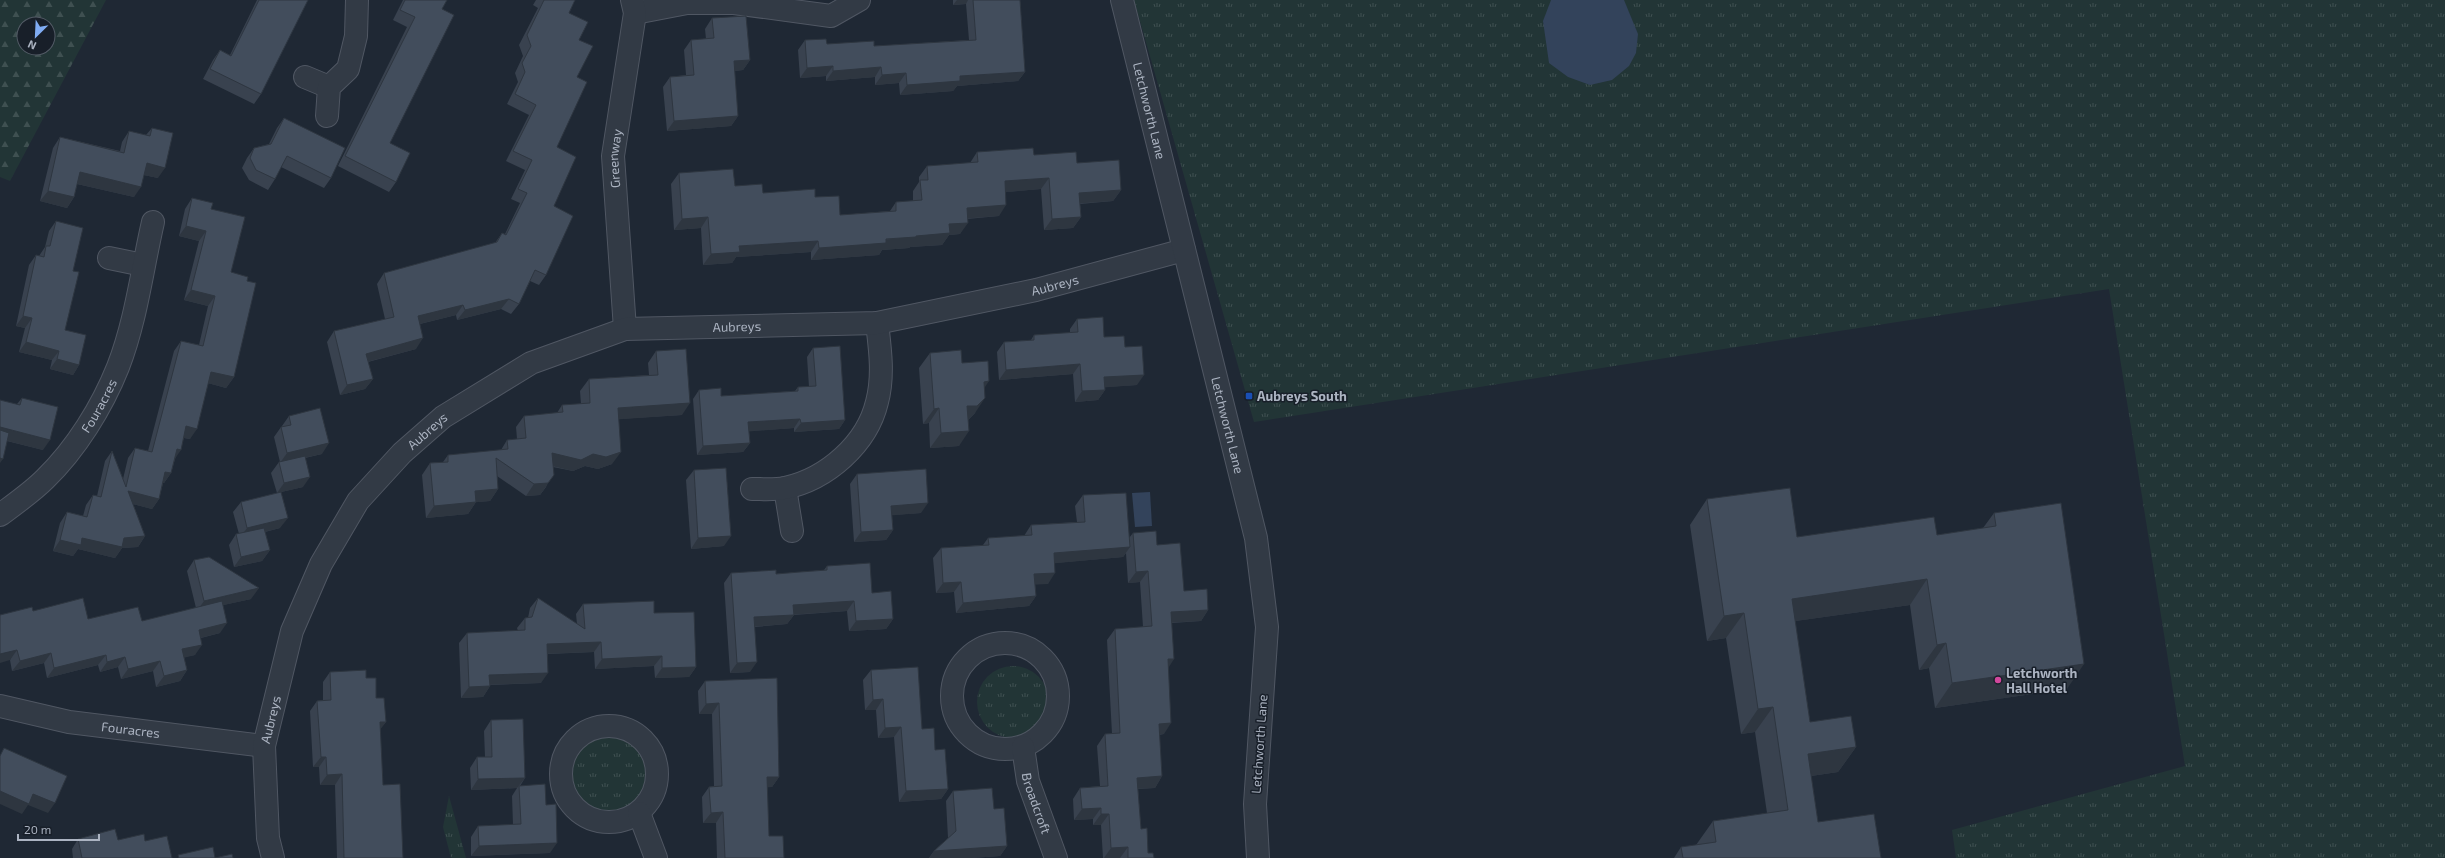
<svg xmlns="http://www.w3.org/2000/svg" width="2445" height="858" font-family="'Exo 2',sans-serif">
	<style>
		.grass { fill: url(#grass-tufts) }
		.forest { fill: url(#forest-firs); fill-rule: evenodd }
		.water { fill: #33435b }
		.lines { fill: none; stroke-linecap: round; stroke-linejoin: round }
		.minor-casing { stroke: #505763; stroke-width: 24 }
		.tertiary-casing { stroke: #505763; stroke-width: 24 }
		.minor { stroke: #323a45; stroke-width: 22 }
		.tertiary { stroke: #323a45; stroke-width: 22 }
		.wall { fill: #39424f }
		.shaded-wall { fill: #2e3640 }
		.building { fill: #424d5c; stroke: #2e3640 }
		.transit-dot { fill: #1a4fb4; stroke: #181f29; stroke-width: 1.5 }
		.hotel-dot { fill: #d1479c; stroke: #181f29; stroke-width: 1.5 }
		.labels { text-anchor: middle; stroke-width: 3; stroke-linejoin: round; paint-order: stroke }
		.street-label { font-size: 13px; fill: #acb4c2; stroke: #181f29 }
		.poi-label { font-size: 13px; font-weight: bold; fill: #acb4c2; stroke: #181f29; text-anchor: start }
	</style>
	<defs>
		<pattern id="grass-tufts" width="24" height="20" patternUnits="userSpaceOnUse"><rect width="24" height="20" fill="#223536"/><path d="M3 7l-1-3M5 7V3M7 7l1-3M15 17l-1-3M17 17v-4M19 17l1-3" fill="none" stroke="#3f5051"/></pattern>
		<pattern id="forest-firs" width="22" height="20" patternUnits="userSpaceOnUse"><rect width="22" height="20" fill="#223536"/><path d="M5 1l3.5 6h-7zM16 11l3.5 6h-7z" fill="#3f5051"/></pattern>
	</defs>
	<rect width="100%" height="100%" fill="#1f2834"/>
	<g class="grass">
		<polygon points="1134,0 2445,0 2445,858 1956,858 1952,830 2185,766 2109,289 1254,422"/>
		<circle cx="1013" cy="702" r="36"/>
		<circle cx="609" cy="773" r="40"/>
		<polygon points="449,796 466,858 451,858 443,827"/>
	</g>
	<path class="forest" d="M0,0H106L10,181L0,177ZM24,24H48V48H24Z"/>
	<g class="water">
		<polygon points="1551,0 1624,0 1638,34 1636,53 1629,66 1612,80 1590,85 1568,77 1549,63 1543,21"/>
		<polygon points="1150,492 1152,526 1135,527 1132,493"/>
	</g>
	<g class="lines">
		<defs>
			<g id="minor">
				<polyline points="635,13 687,3 734,3 831,16 859,0"/>
				<polyline points="305,77 329,87"/>
				<polyline points="327,116 329,87 348,69 356,36 357,0"/>
				<polyline points="109,258 143,265"/>
				<path id="s1" d="M625,329L613,156L635,13L632,0"/>
				<polyline points="785,488 792,531"/>
				<path d="M752,489C762,489 775,490 785,488C827,479 867,444 877,402C884,376 880,348 877,323"/>
				<path id="s2" d="M0,515C15,504 32,492 45,479C76,449 102,407 118,367C136,321 142,270 153,222"/>
				<circle cx="1005" cy="696" r="53"/>
				<path id="s3" d="M0,706L69,722L264,746"/>
				<circle cx="609" cy="774" r="48"/>
				<path id="s4" d="M1023,747L1028,781L1056,858"/>
				<polyline points="639,813 656,858"/>
				<path id="s5" d="M273,858L268,838L264,746L292,631L321,564L358,501L402,453L443,417L531,363L625,329L877,323L1036,290L1184,250"/>
			</g>
			<g id="tertiary">
				<path id="s6" d="M1122,0L1256,538L1267,627L1255,804L1258,858"/>
			</g>
		</defs>
		<use href="#minor" class="minor-casing"/>
		<use href="#tertiary" class="tertiary-casing"/>
		<use href="#minor" class="minor"/>
		<use href="#tertiary" class="tertiary"/>
	</g>
	<g class="wall">
		<polygon points="257,0 308,0 261,94 254,104 203,79 213,60 220,50 230,55"/>
		<polygon points="403,0 447,0 442,9 390,143 396,182 389,192 338,166 407,27 393,20"/>
		<polygon points="536,0 575,0 569,13 579,40 577,77 557,147 554,206 546,275 539,285 530,281 519,304 511,314 501,309 457,320 456,315 420,324 416,349 368,362 373,379 365,389 340,395 327,342 334,331 385,319 377,284 384,273 495,243 502,233 505,234 520,203 511,199 525,170 506,161 529,115 507,104 518,82 515,73 523,56 519,45 538,8 533,5"/>
		<polygon points="953,0 1020,0 1025,72 1018,81 957,86 953,91 900,95 899,83 875,85 875,77 826,81 826,76 800,78 798,50 805,40 827,44 874,46 969,40 966,4 953,5"/>
		<polygon points="712,18 750,60 743,70 734,71 738,116 731,126 667,131 663,87 670,77 686,75 684,50 691,40 706,39 705,29"/>
		<polygon points="284,118 331,178 324,188 281,167 275,179 268,190 249,180 242,168 247,158 254,148 269,144 277,128"/>
		<polygon points="152,128 158,178 144,175 134,197 77,184 74,197 67,208 40,201 53,148 60,137 120,151 122,142 129,131 146,135"/>
		<polygon points="977,152 1034,155 1077,163 1121,190 1113,201 1080,204 1081,217 1073,228 1044,230 1041,189 1005,192 999,216 967,219 960,234 949,235 942,245 910,247 909,248 882,250 879,255 811,260 811,252 736,257 732,263 703,265 701,228 674,230 671,184 679,173 763,193 815,197 840,215 890,211 896,202 913,201 913,191 919,182 919,177 927,166 970,163"/>
		<polygon points="192,198 211,209 231,272 234,377 226,388 208,383 190,439 184,438 175,459 171,473 164,483 163,483 159,499 152,509 133,504 145,536 138,547 122,548 115,558 78,549 73,556 53,551 60,523 67,512 83,516 86,505 93,495 97,496 105,461 112,451 123,479 128,458 135,448 148,451 174,351 181,341 199,345 208,306 184,300 199,241 179,236 185,209"/>
		<polygon points="56,221 73,271 65,330 79,365 73,375 50,369 52,360 19,352 25,328 16,326 29,265 36,255 39,256 45,247 49,231"/>
		<polygon points="1077,319 1104,337 1125,347 1137,385 1105,387 1105,390 1098,400 1075,402 1073,374 999,380 997,352 1004,342 1031,340 1034,335 1070,333 1070,329"/>
		<polygon points="813,348 845,420 839,429 794,432 794,428 749,431 750,443 743,452 697,455 693,399 699,390 721,396 795,391 798,387 809,387 807,357"/>
		<polygon points="656,351 682,415 618,419 612,464 598,469 585,466 573,471 553,467 546,487 540,495 526,496 497,476 498,489 490,501 476,502 468,514 426,518 422,475 430,463 443,462 448,455 501,450 507,440 517,439 516,427 524,416 557,413 562,405 581,404 580,391 589,379 649,375 648,363"/>
		<polygon points="930,353 962,363 984,388 975,413 968,420 959,446 930,448 929,423 923,424 919,368"/>
		<polygon points="22,398 43,450 7,441 17,404"/>
		<polygon points="289,416 322,454 305,458 303,487 281,492 280,528 265,532 270,550 262,561 234,567 229,545 236,534 239,534 233,512 241,502 277,493 271,473 279,462 280,462 274,437 281,427 282,427 282,426"/>
		<polygon points="694,470 724,546 691,549 686,480"/>
		<polygon points="857,474 921,513 892,515 893,530 886,540 854,542 850,484"/>
		<polygon points="1083,495 1129,538 1133,533 1157,545 1184,591 1208,610 1201,621 1172,623 1164,734 1159,735 1162,776 1155,788 1138,789 1141,829 1148,853 1154,858 1103,858 1101,825 1093,825 1093,819 1074,820 1073,799 1080,788 1100,786 1097,746 1105,734 1112,734 1107,640 1115,629 1143,627 1140,582 1128,583 1126,553 1123,557 1054,563 1048,584 1035,584 1036,596 1029,606 956,613 954,592 936,593 933,558 941,548 983,545 988,538 1024,536 1031,525 1077,522 1075,506"/>
		<polygon points="1707,499 1797,537 1937,535 1983,528 1994,513 2067,689 1935,708 1929,668 1919,670 1910,605 1795,621 1810,722 1856,747 1838,772 1811,776 1818,822 1881,858 1674,858 1681,847 1696,845 1713,821 1767,813 1755,732 1741,734 1726,638 1707,641 1690,525"/>
		<polygon points="194,560 251,599 223,605 220,633 201,638 195,655 184,657 187,670 180,681 156,687 153,671 121,679 118,667 100,672 98,665 47,678 44,663 12,671 10,660 33,611 88,619 142,621 196,608 187,571"/>
		<polygon points="827,566 872,593 893,619 886,629 849,631 847,611 794,615 787,624 755,627 750,672 730,673 724,583 731,573 776,574 824,570"/>
		<polygon points="538,598 577,624 576,614 583,604 654,613 696,667 689,677 655,678 654,666 595,669 594,652 548,654 541,683 490,685 490,686 483,697 461,698 459,643 467,633 518,631 517,628 525,618 528,618 530,608"/>
		<polygon points="871,670 922,729 935,750 948,789 941,799 899,802 894,737 878,738 876,710 865,710 863,680"/>
		<polygon points="330,672 366,678 376,698 386,722 380,729 383,785 403,858 337,858 335,785 320,785 319,767 313,767 310,711 317,701 323,700 323,682"/>
		<polygon points="705,681 779,777 772,787 767,787 769,836 784,858 717,858 716,823 703,823 702,797 709,787 714,786 712,714 699,714 698,691"/>
		<polygon points="491,720 525,778 520,786 546,805 550,853 471,856 471,837 478,826 513,825 512,796 517,788 471,790 470,768 477,757 485,757 484,731"/>
		<polygon points="953,791 994,809 1007,846 1000,856 971,858 929,858 934,851 948,838 946,801"/>
		<polygon points="78,839 145,841 172,858 73,858 72,849"/>
	</g>
	<g class="shaded-wall">
		<polygon points="957,0 968,0 966,4 953,5"/>
		<polygon points="750,60 743,70 726,72 734,61"/>
		<polygon points="833,66 826,76 800,78 807,68"/>
		<polygon points="881,67 875,77 826,81 833,71"/>
		<polygon points="1025,72 1018,81 957,86 953,91 900,95 907,85 960,76"/>
		<polygon points="906,73 899,83 875,85 882,75"/>
		<polygon points="738,116 731,126 667,131 674,121"/>
		<polygon points="147,163 165,168 158,178 139,174"/>
		<polygon points="80,172 141,187 134,197 73,183"/>
		<polygon points="1049,178 1041,189 997,193 1005,181"/>
		<polygon points="1121,190 1113,201 1071,204 1079,193"/>
		<polygon points="48,191 74,197 67,208 40,201"/>
		<polygon points="1006,205 999,216 959,219 967,208"/>
		<polygon points="708,217 701,228 674,230 682,219"/>
		<polygon points="1081,217 1073,228 1044,230 1052,219"/>
		<polygon points="968,223 960,234 949,235 942,245 910,247 909,248 882,250 879,255 811,260 819,248 916,236 949,224"/>
		<polygon points="186,226 206,231 199,241 179,236"/>
		<polygon points="818,241 811,252 736,257 732,263 703,265 711,254 739,246"/>
		<polygon points="191,290 215,296 208,306 184,300"/>
		<polygon points="509,299 501,309 457,320 465,310"/>
		<polygon points="463,305 456,315 411,326 418,316"/>
		<polygon points="23,316 32,318 25,328 16,326"/>
		<polygon points="423,338 416,349 359,364 366,354"/>
		<polygon points="26,342 59,351 52,360 19,352"/>
		<polygon points="57,359 79,365 73,375 50,369"/>
		<polygon points="1080,364 1073,374 999,380 1006,370"/>
		<polygon points="211,372 234,377 226,388 204,382"/>
		<polygon points="1144,375 1137,385 1097,388 1104,377"/>
		<polygon points="373,379 365,389 340,395 347,385"/>
		<polygon points="989,381 979,396 984,382"/>
		<polygon points="1105,390 1098,400 1075,402 1082,391"/>
		<polygon points="985,398 975,413 967,421 967,406"/>
		<polygon points="690,403 682,415 609,420 618,408"/>
		<polygon points="939,408 929,423 923,424 934,409"/>
		<polygon points="800,419 794,428 742,432 748,422"/>
		<polygon points="845,420 839,429 794,432 801,423"/>
		<polygon points="186,426 197,429 190,439 179,437"/>
		<polygon points="0,427 50,440 43,450 0,439"/>
		<polygon points="969,431 959,446 930,448 941,433"/>
		<polygon points="329,443 322,454 280,463 287,453"/>
		<polygon points="750,443 743,452 697,455 703,446"/>
		<polygon points="177,449 181,450 174,460"/>
		<polygon points="621,452 612,464 598,469 585,466 573,471 544,464 552,453 593,454"/>
		<polygon points="0,458 3,459 0,463"/>
		<polygon points="165,472 171,473 164,483 158,482"/>
		<polygon points="554,475 540,495 526,496 534,484"/>
		<polygon points="310,477 303,487 277,493 284,483"/>
		<polygon points="498,489 490,501 467,503 475,491"/>
		<polygon points="128,491 159,499 152,509 121,501"/>
		<polygon points="476,502 468,514 426,518 434,506"/>
		<polygon points="928,503 921,513 884,516 891,506"/>
		<polygon points="288,518 280,528 240,538 247,528"/>
		<polygon points="893,530 886,540 854,542 861,532"/>
		<polygon points="145,536 138,547 122,548 115,558 78,549 73,556 53,551 60,540 82,538 124,538"/>
		<polygon points="731,536 724,546 691,549 698,538"/>
		<polygon points="1130,547 1123,557 1047,564 1054,553"/>
		<polygon points="270,550 262,561 234,567 241,557"/>
		<polygon points="1148,571 1140,582 1128,583 1136,572"/>
		<polygon points="1055,573 1048,584 1027,585 1034,574"/>
		<polygon points="1927,579 1910,605 1774,624 1792,599"/>
		<polygon points="961,582 954,592 936,593 943,583"/>
		<polygon points="259,588 251,599 197,611 204,601"/>
		<polygon points="1036,596 1029,606 956,613 963,603"/>
		<polygon points="854,601 847,611 787,615 793,605"/>
		<polygon points="1208,610 1201,621 1163,623 1171,612"/>
		<polygon points="1744,613 1726,638 1707,641 1724,616"/>
		<polygon points="794,615 787,624 748,627 754,617"/>
		<polygon points="893,619 886,629 849,631 856,621"/>
		<polygon points="227,623 220,633 192,640 199,630"/>
		<polygon points="601,642 594,652 540,654 547,644"/>
		<polygon points="1946,643 1929,668 1919,670 1937,645"/>
		<polygon points="202,645 195,655 175,660 182,649"/>
		<polygon points="17,650 10,660 0,663 0,654"/>
		<polygon points="51,653 44,663 12,671 20,661"/>
		<polygon points="106,655 98,665 47,678 54,668"/>
		<polygon points="662,656 654,666 595,669 602,659"/>
		<polygon points="125,657 118,667 100,672 107,662"/>
		<polygon points="1168,659 1174,659 1167,670"/>
		<polygon points="160,661 153,671 121,679 128,669"/>
		<polygon points="757,662 750,672 730,673 737,663"/>
		<polygon points="2084,664 2067,689 1935,708 1952,683"/>
		<polygon points="696,667 689,677 655,678 662,668"/>
		<polygon points="187,670 180,681 156,687 164,676"/>
		<polygon points="548,673 541,683 482,685 489,675"/>
		<polygon points="490,686 483,697 461,698 469,687"/>
		<polygon points="883,699 876,710 865,710 873,700"/>
		<polygon points="719,703 712,714 699,714 706,704"/>
		<polygon points="1773,707 1755,732 1741,734 1758,709"/>
		<polygon points="380,722 386,722 378,732"/>
		<polygon points="1171,723 1164,734 1151,735 1159,724"/>
		<polygon points="901,727 894,737 878,738 885,728"/>
		<polygon points="1856,747 1838,772 1790,779 1808,754"/>
		<polygon points="321,757 326,757 319,767 313,767"/>
		<polygon points="342,774 335,785 320,785 327,775"/>
		<polygon points="1162,776 1155,788 1129,789 1137,778"/>
		<polygon points="767,777 779,777 772,787 760,788"/>
		<polygon points="525,778 517,788 471,790 478,779"/>
		<polygon points="948,789 941,799 899,802 906,791"/>
		<polygon points="0,791 33,794 55,803 48,813 28,805 22,814 0,804"/>
		<polygon points="1101,808 1093,819 1074,820 1082,809"/>
		<polygon points="723,812 716,823 703,823 711,813"/>
		<polygon points="1101,814 1109,814 1101,825 1093,825"/>
		<polygon points="557,843 550,853 471,856 479,846"/>
		<polygon points="1007,846 1000,856 971,858 929,858 934,851"/>
		<polygon points="1128,847 1120,858 1104,858 1111,848"/>
	</g>
	<g class="building">
		<polygon points="259,0 308,0 261,94 210,69 220,50 231,56"/>
		<polygon points="405,0 447,0 442,9 454,15 390,143 410,153 396,182 345,156 415,17 400,10"/>
		<polygon points="544,0 575,0 569,13 588,22 579,40 593,46 577,77 587,82 557,147 576,157 554,206 573,216 546,275 535,270 519,304 509,299 465,310 463,305 418,316 423,338 366,354 373,379 347,385 334,331 394,317 384,273 497,242 502,233 506,235 527,193 518,189 532,160 513,151 536,105 515,94 525,72 522,63 531,46 527,35"/>
		<polygon points="973,0 1020,0 1025,72 960,76 960,81 907,85 906,73 882,75 881,67 833,71 833,66 807,68 805,40 826,39 827,44 874,41 874,46 976,40"/>
		<polygon points="746,16 750,60 734,61 738,116 674,121 670,77 694,75 691,40 714,38 712,18"/>
		<polygon points="284,118 345,148 331,178 287,156 275,179 256,170 250,158 254,148 271,144"/>
		<polygon points="152,128 173,133 165,168 147,163 141,187 80,172 74,197 48,191 60,137 124,153 129,131 150,136"/>
		<polygon points="1033,148 1034,155 1076,152 1077,163 1119,160 1121,190 1079,193 1081,217 1052,219 1049,178 1005,181 1006,205 967,208 968,223 949,224 950,233 916,236 916,237 886,239 886,243 819,248 818,241 739,246 740,252 711,254 708,217 682,219 679,173 733,169 735,186 762,184 763,193 815,189 815,197 839,196 840,215 896,211 896,202 922,200 920,180 928,180 927,166 978,162 977,152"/>
		<polygon points="192,198 213,203 211,209 245,217 231,272 248,277 247,281 256,283 234,377 211,372 197,429 186,426 181,450 177,449 171,473 165,472 159,499 128,491 145,536 124,538 122,547 82,538 81,545 60,540 67,512 87,517 93,495 101,497 112,451 126,487 135,448 152,452 181,341 203,346 215,296 191,290 206,231 186,226"/>
		<polygon points="56,221 83,228 73,271 79,272 65,330 86,335 79,365 57,359 59,351 26,342 32,318 23,316 36,255 44,257 46,246 50,246"/>
		<polygon points="1103,317 1104,337 1124,336 1125,347 1142,346 1144,375 1104,377 1105,390 1082,391 1080,364 1006,370 1004,342 1034,340 1034,335 1078,332 1077,319"/>
		<polygon points="840,346 845,420 801,423 800,419 748,422 750,443 703,446 699,390 721,388 721,396 798,391 798,387 816,386 813,348"/>
		<polygon points="686,349 690,403 618,408 621,452 606,457 593,454 581,460 552,453 554,475 548,483 534,484 496,458 498,489 475,491 476,502 434,506 430,463 448,462 448,455 508,449 507,440 526,438 524,416 563,412 562,405 590,403 589,379 658,375 656,351"/>
		<polygon points="961,350 962,363 988,361 989,381 984,382 985,398 977,406 967,406 969,431 941,433 939,408 934,409 930,353"/>
		<polygon points="22,398 58,407 50,440 0,427 0,400 20,405"/>
		<polygon points="320,408 329,443 287,453 281,427 291,425 289,416"/>
		<polygon points="0,430 9,433 3,459 0,458"/>
		<polygon points="305,456 310,477 284,483 279,462"/>
		<polygon points="726,468 731,536 698,538 694,470"/>
		<polygon points="926,469 928,503 891,506 893,530 861,532 857,474"/>
		<polygon points="1790,488 1797,537 1934,517 1937,535 1996,526 1994,513 2061,503 2084,664 1952,683 1946,643 1937,645 1927,579 1792,599 1810,722 1851,716 1856,747 1808,754 1818,822 1874,814 1881,858 1683,858 1681,847 1716,842 1713,821 1788,810 1773,707 1758,709 1744,613 1724,616 1707,499"/>
		<polygon points="281,492 288,518 247,528 241,502"/>
		<polygon points="1126,493 1130,547 1054,553 1055,573 1034,574 1036,596 963,603 961,582 943,583 941,548 989,545 988,538 1032,535 1031,525 1085,522 1083,495"/>
		<polygon points="264,528 270,550 241,557 236,534"/>
		<polygon points="1156,531 1157,545 1180,543 1184,591 1207,589 1208,610 1171,612 1174,659 1168,659 1171,723 1159,724 1162,776 1137,778 1141,829 1147,828 1148,853 1153,853 1154,858 1128,858 1128,847 1111,848 1109,814 1101,814 1101,808 1082,809 1080,788 1108,786 1105,734 1120,733 1115,629 1152,626 1148,571 1136,572 1133,533"/>
		<polygon points="209,557 259,588 204,601 194,560"/>
		<polygon points="870,563 872,593 891,591 893,619 856,621 854,601 793,605 794,615 754,617 757,662 737,663 731,573 776,570 776,574 800,572 827,570 827,566"/>
		<polygon points="83,598 88,619 138,607 142,621 222,601 227,623 199,630 202,645 182,649 187,670 164,676 160,661 128,669 125,657 107,662 106,655 54,668 51,653 20,661 17,650 0,654 0,615 32,607 33,611"/>
		<polygon points="538,598 585,629 583,604 654,601 654,613 694,612 696,667 662,668 662,656 602,659 601,642 547,644 548,673 489,675 490,686 469,687 467,633 525,630 525,618 532,617"/>
		<polygon points="918,667 922,729 934,728 935,750 945,749 948,789 906,791 901,727 885,728 883,699 873,700 871,670"/>
		<polygon points="366,670 366,678 376,678 376,698 384,698 386,722 380,722 383,785 400,784 403,858 344,858 342,774 327,775 326,757 321,757 317,701 331,700 330,672"/>
		<polygon points="777,678 779,777 767,777 769,836 783,836 784,858 725,858 723,812 711,813 709,787 722,786 719,703 706,704 705,681"/>
		<polygon points="523,719 525,778 478,779 477,757 492,757 491,720"/>
		<polygon points="4,748 67,776 55,803 33,794 29,804 0,791 0,756"/>
		<polygon points="545,784 546,805 556,804 557,843 479,846 478,826 521,824 519,786"/>
		<polygon points="992,788 994,809 1004,808 1007,846 934,851 956,831 953,791"/>
		<polygon points="115,829 118,840 144,834 145,841 167,836 172,858 82,858 78,839"/>
		<polygon points="213,847 215,858 232,854 233,858 179,858 178,855"/>
	</g>
	<rect class="transit-dot" x="1245" y="392" width="8" height="8" rx="2"/>
	<circle class="hotel-dot" cx="1998" cy="680" r="4"/>
	<g class="labels">
		<g class="street-label">
			<text dy="5" stroke="none"><textPath href="#s6" startOffset="114">Letchworth Lane</textPath></text>
			<text dy="5" stroke="none"><textPath href="#s1" startOffset="171">Greenway</textPath></text>
			<text dy="5" stroke="none"><textPath href="#s5" startOffset="1134">Aubreys</textPath></text>
			<text dy="5" stroke="none"><textPath href="#s5" startOffset="812">Aubreys</textPath></text>
			<text dy="5" stroke="none"><textPath href="#s2" startOffset="149">Fouracres</textPath></text>
			<text dy="5" stroke="none"><textPath href="#s6" startOffset="438">Letchworth Lane</textPath></text>
			<text dy="5" stroke="none"><textPath href="#s5" startOffset="476">Aubreys</textPath></text>
			<text dy="5" stroke="none"><textPath href="#s5" startOffset="140">Aubreys</textPath></text>
			<text dy="5" stroke="none"><textPath href="#s3" startOffset="133">Fouracres</textPath></text>
			<text transform="translate(1259 744) rotate(-86)" y="5">Letchworth Lane</text>
			<text dy="5" stroke="none"><textPath href="#s4" startOffset="58">Broadcroft</textPath></text>
		</g>
		<g class="poi-label">
			<text x="1257" y="401">Aubreys South</text>
			<text x="2006" y="678">Letchworth<tspan x="2006" dy="15">Hall Hotel</tspan></text>
		</g>
	</g>
	<g transform="translate(36 36) rotate(204)"><circle r="19" fill="#181f29" stroke="#535b66"/>
	<path d="M0-3L7 15L0 10L-7 15Z" fill="#80acf3"/>
	<text y="-6" font-size="11" font-weight="bold" text-anchor="middle" fill="#acb4c2">N</text>
	</g>
	<path d="M18 834v6h81v-6" fill="none" stroke="#acb4c2" stroke-width="2"/>
	<text x="24" y="834" font-size="12" fill="#acb4c2" stroke="#181f29" stroke-width="3" paint-order="stroke">20 m</text>
</svg>
